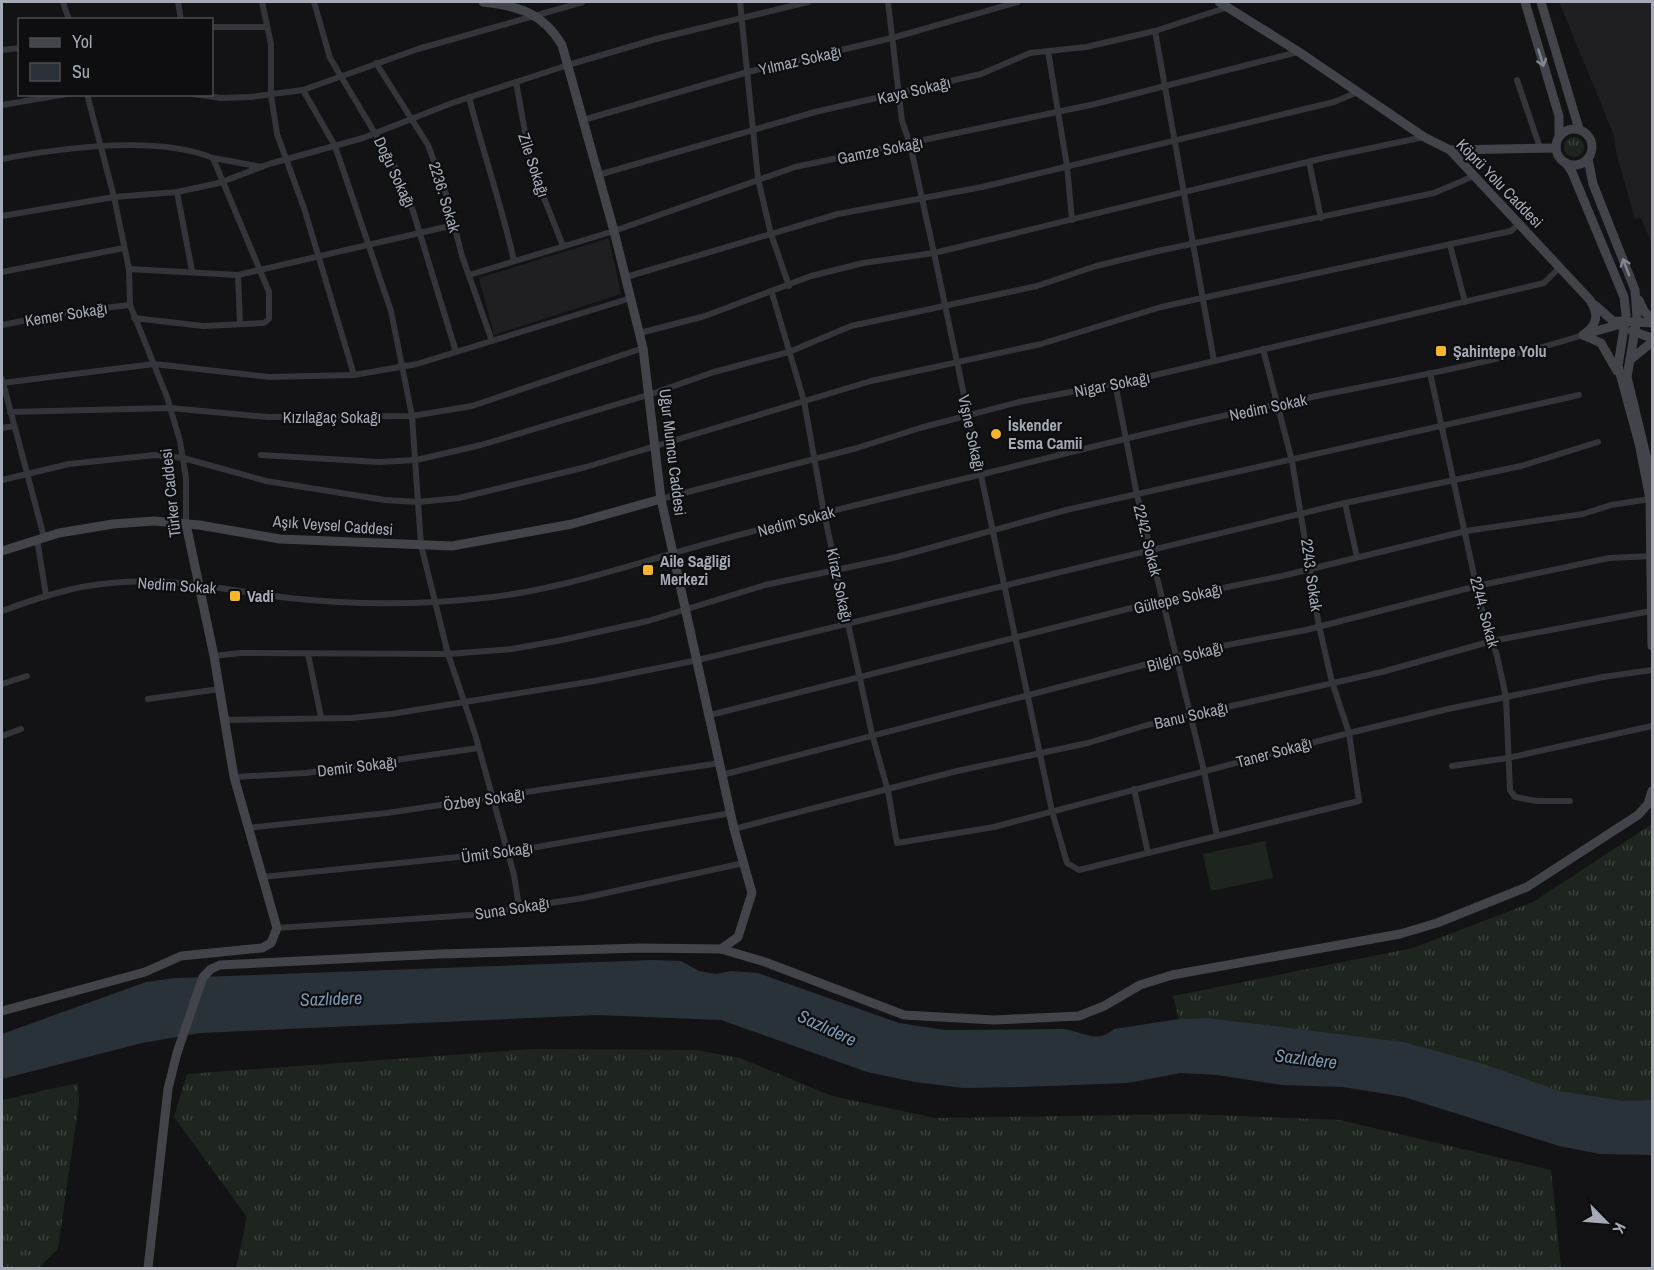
<svg xmlns="http://www.w3.org/2000/svg" width="1654" height="1270" font-family="'Archivo Narrow',sans-serif">
	<style>
		.built { fill: #1f1f22 }
		.grass { fill: url(#grass-tufts) }
		.garden { fill: #1e251f }
		.water { fill: #2a3239 }
		.lines { fill: none; stroke-linecap: round; stroke-linejoin: round }
		.street { stroke: #34353a; stroke-width: 6 }
		.secondary { stroke: #42444a; stroke-width: 9 }
		.oneway { stroke: #828690 }
		.poi-dot { fill: #f3b62e; stroke: #0e0e10; stroke-width: 2 }
		.labels { text-anchor: middle; stroke-width: 4.5; stroke-linejoin: round; paint-order: stroke }
		.street-label { font-size: 16px; fill: #a5aab6; stroke: #0e0e10 }
		.poi-label { font-size: 16px; font-weight: bold; fill: #a5aab6; stroke: #0e0e10; text-anchor: start }
		.water-label { font-size: 18px; font-style: italic; fill: #7b97b1; stroke: #0e0e10 }
	</style>
	<defs>
		<pattern id="grass-tufts" width="24" height="20" patternUnits="userSpaceOnUse" patternTransform="scale(1.5)"><rect width="24" height="20" fill="#1e251f"/><path d="M3 7l-1-3M5 7V3M7 7l1-3M15 17l-1-3M17 17v-4M19 17l1-3" fill="none" stroke="#3c423d"/></pattern>
	</defs>
	<rect width="100%" height="100%" fill="#131315"/>
	<g class="built">
		<polygon points="1559,2 1652,2 1652,244 1641,218 1635,219 1616,152 1614,135"/>
		<polygon points="609,238 621,294 494,335 479,278"/>
	</g>
	<g class="grass">
		<circle cx="1574" cy="147" r="10"/>
		<polygon points="1652,824 1652,1100 1625,1101 1560,1091 1484,1064 1404,1042 1208,1018 1179,1019 1173,996 1413,948 1533,902"/>
		<polygon points="534,1049 696,1050 740,1058 832,1096 935,1118 1188,1114 1340,1120 1551,1170 1561,1268 236,1268 247,1217 174,1117 187,1074"/>
		<polygon points="78,1083 79,1102 58,1249 39,1268 2,1268 2,1100"/>
	</g>
	<polygon class="garden" points="1265,841 1273,878 1211,891 1203,854"/>
	<path class="water" d="M653,960L681,961L699,971L716,974L731,971L758,973L899,1023L945,1030L1064,1029C1084,1032 1097,1044 1114,1029L1179,1019L1208,1018L1404,1042L1484,1064L1560,1091L1625,1101L1652,1100V1155L1600,1154L1559,1146L1404,1097L1343,1087L1282,1085L1217,1075L1181,1073L1127,1083L1022,1087L963,1088L915,1082L867,1072L721,1020L597,1015L200,1033L142,1043L2,1079V1034L146,982L176,978Z"/>
	<g class="lines">
		<g class="street">
			<polyline points="63,2 69,20"/>
			<polyline points="178,2 181,20"/>
			<polyline points="262,2 271,44 271,95 277,134 304,208 354,375"/>
			<polyline points="314,2 330,58 397,170 413,211 456,352"/>
			<polyline points="740,2 758,179 771,234 789,286"/>
			<polyline points="888,2 902,121 910,144 934,253 1052,811 1067,863 1079,870 1359,801 1349,733 1332,682 1319,626 1292,461 1263,349"/>
			<polyline points="212,27 267,27"/>
			<polyline points="1155,31 1214,361"/>
			<polyline points="2,50 20,48"/>
			<polyline points="1048,51 1067,166 1072,220"/>
			<polyline points="376,63 428,145 447,197 462,256 492,341"/>
			<polyline points="1517,80 1540,148"/>
			<polyline points="516,82 531,165 563,246"/>
			<polyline points="303,90 335,146 391,311 412,416 421,545 448,654 475,734 514,875 519,907"/>
			<polyline points="87,94 114,197 129,269 130,305 167,397 180,441 186,478 186,524"/>
			<polyline points="193,94 221,98 251,97 303,90 418,49 583,2"/>
			<path d="M469,97C483,153 502,206 514,261"/>
			<polyline points="2,105 67,94"/>
			<polyline points="583,120 748,72 892,38 1018,2"/>
			<polyline points="213,158 262,167"/>
			<path d="M2,159C61,148 156,135 213,158L269,292V319L264,323L203,326L134,318"/>
			<polyline points="1309,162 1321,218"/>
			<polyline points="598,175 815,112 981,74 1030,53 1086,47 1155,31 1228,7"/>
			<polyline points="177,192 192,271"/>
			<polyline points="2,216 114,197 177,192 219,183 269,164 363,138 452,103 568,65 656,39 808,2"/>
			<polyline points="1450,245 1465,302"/>
			<polyline points="129,269 238,275 454,225"/>
			<polyline points="2,272 124,248"/>
			<polyline points="238,275 240,324"/>
			<polyline points="469,275 614,231 795,167 1095,104 1298,52"/>
			<polyline points="626,277 838,214 982,187 1334,102 1358,92"/>
			<polyline points="772,293 804,401 824,513 872,734 888,791 897,843 994,827 1349,733 1448,709 1603,677 1652,670"/>
			<polyline points="2,325 68,312 130,305"/>
			<polyline points="640,333 705,316 811,276 863,263 934,253 1324,158 1424,137"/>
			<polyline points="1430,373 1481,607 1497,656 1506,697 1510,790 1515,797 1537,801 1570,801"/>
			<polyline points="2,379 44,537"/>
			<polyline points="2,383 154,364 269,377 354,375 417,364 631,298"/>
			<polyline points="1115,383 1137,495 1204,771 1217,836"/>
			<polyline points="10,412 170,408 268,417 412,416 472,406 643,348"/>
			<polyline points="2,428 14,426"/>
			<polyline points="261,455 379,462 416,460 481,445 651,394 714,372 789,352 851,326 1037,286 1096,266 1158,251 1434,193 1474,176"/>
			<polyline points="2,480 69,464 155,455 183,458 266,481 385,500 418,502 459,498 586,467 871,381 1041,344 1161,307 1511,231 1519,224"/>
			<polyline points="661,499 857,448 920,428 1019,402 1147,377 1544,283 1560,267"/>
			<polyline points="1345,503 1357,557"/>
			<polyline points="37,539 46,595"/>
			<path d="M2,611C38,598 73,586 111,583C172,576 230,591 289,598C353,605 421,605 484,598C550,591 611,571 674,553C760,528 847,507 934,486C1050,458 1165,427 1282,403C1383,382 1485,366 1583,335"/>
			<polyline points="308,654 321,717"/>
			<polyline points="214,656 240,653 448,654 512,649 562,640 648,621 765,585 897,557 1066,510 1579,395"/>
			<polyline points="2,684 27,676"/>
			<polyline points="148,699 220,689"/>
			<polyline points="710,715 1163,600 1282,576 1466,531 1583,514 1611,505 1650,499"/>
			<polyline points="223,720 351,718 391,714 594,681 698,660 1345,503 1521,466 1598,442"/>
			<polyline points="2,736 21,729"/>
			<polyline points="1452,766 1508,758 1652,726"/>
			<polyline points="722,775 1201,650 1306,630 1477,586 1609,558 1652,556"/>
			<polyline points="234,777 306,773 478,748"/>
			<polyline points="1134,789 1148,853"/>
			<polyline points="247,828 387,813 720,763"/>
			<polyline points="734,829 957,771 1088,743 1147,725 1382,672 1492,641 1651,611"/>
			<polyline points="262,877 508,852 731,813"/>
			<polyline points="277,928 471,915 583,898 744,863"/>
		</g>
		<g class="secondary">
			<path d="M483,2C519,6 543,13 562,45L614,231L643,348L661,499L734,829L752,893L738,937L721,949"/>
			<path d="M1219,2L1299,52L1424,137L1450,150L1590,300C1599,314 1598,325 1583,335"/>
			<polyline points="1525,2 1559,116 1559,137"/>
			<polyline points="1541,2 1579,129"/>
			<circle cx="1574" cy="147" r="18"/>
			<polyline points="1450,150 1556,148"/>
			<polyline points="1588,159 1593,184 1635,290 1637,318 1627,377 1652,480"/>
			<polyline points="1566,163 1572,172 1624,297 1626,315 1618,366 1639,443 1650,499 1652,646"/>
			<polyline points="1639,300 1644,311 1652,320"/>
			<polyline points="1595,305 1613,321 1652,323"/>
			<polyline points="1632,331 1652,338"/>
			<polyline points="1589,333 1621,324"/>
			<polyline points="1583,335 1601,343 1617,371"/>
			<polyline points="1630,360 1652,342"/>
			<polyline points="2,551 59,533 113,524 154,521 199,525 280,539 452,546 572,524 661,499"/>
			<polyline points="2,1011 145,972 181,956 262,948 271,943 277,928 234,777 214,656 186,524"/>
			<polyline points="148,1268 168,1089 177,1053 203,977 211,969 220,965 440,954 641,948 721,949 765,962 904,1015 994,1020 1079,1016 1104,1006 1140,985 1172,975 1400,934 1437,923 1527,887 1638,815 1648,804 1652,791"/>
		</g>
	</g>
	<defs><path id="oneway-shaft" d="M-6 0H5M1.5-3L5.5 0L1.5 3" fill="none" stroke-width="1.6" stroke-linecap="round" stroke-linejoin="round" transform="scale(1.5)"/></defs>
	<g class="oneway">
		<use href="#oneway-shaft" transform="translate(1541 58) rotate(73)"/>
		<use href="#oneway-shaft" transform="translate(1626 267) rotate(-111)"/>
	</g>
	<g class="poi-dot">
		<rect x="1435" y="345" width="12" height="12" rx="3"/>
		<circle cx="996" cy="434" r="6"/>
		<rect x="642" y="564" width="12" height="12" rx="3"/>
		<rect x="229" y="590" width="12" height="12" rx="3"/>
	</g>
	<g class="labels">
		<g class="street-label">
			<text transform="translate(800 60) rotate(-13)" y="6">Yılmaz Sokağı</text>
			<text transform="translate(914 90) rotate(-13)" y="6">Kaya Sokağı</text>
			<text transform="translate(880 150) rotate(-11)" y="6">Gamze Sokağı</text>
			<text transform="translate(534 165) rotate(72)" y="6">Zile Sokağı</text>
			<text transform="translate(395 172) rotate(65)" y="6">Doğu Sokağı</text>
			<text transform="translate(1500 183) rotate(46)" y="6">Köprü Yolu Caddesi</text>
			<text transform="translate(445 197) rotate(73)" y="6">2236. Sokak</text>
			<text transform="translate(66 314) rotate(-9)" y="6">Kemer Sokağı</text>
			<text transform="translate(1112 384) rotate(-11)" y="6">Nigar Sokağı</text>
			<text transform="translate(1268 407) rotate(-12)" y="6">Nedim Sokak</text>
			<text x="332" y="423">Kızılağaç Sokağı</text>
			<text transform="translate(972 433) rotate(78)" y="6">Vişne Sokağı</text>
			<text transform="translate(673 452) rotate(83)" y="6">Uğur Mumcu Caddesi</text>
			<text transform="translate(170 493) rotate(-96)" y="6">Türker Caddesi</text>
			<text transform="translate(796 521) rotate(-15)" y="6">Nedim Sokak</text>
			<text transform="translate(333 525) rotate(4)" y="6">Aşık Veysel Caddesi</text>
			<text transform="translate(1148 540) rotate(76)" y="6">2242. Sokak</text>
			<text transform="translate(1312 575) rotate(82)" y="6">2243. Sokak</text>
			<text transform="translate(177 585) rotate(4)" y="6">Nedim Sokak</text>
			<text transform="translate(840 585) rotate(78)" y="6">Kiraz Sokağı</text>
			<text transform="translate(1178 598) rotate(-13)" y="6">Gültepe Sokağı</text>
			<text transform="translate(1485 612) rotate(75)" y="6">2244. Sokak</text>
			<text transform="translate(1185 656) rotate(-15)" y="6">Bilgin Sokağı</text>
			<text transform="translate(1191 715) rotate(-13)" y="6">Banu Sokağı</text>
			<text transform="translate(1274 752) rotate(-15)" y="6">Taner Sokağı</text>
			<text transform="translate(357 766) rotate(-7)" y="6">Demir Sokağı</text>
			<text transform="translate(484 799) rotate(-8)" y="6">Özbey Sokağı</text>
			<text transform="translate(497 852) rotate(-8)" y="6">Ümit Sokağı</text>
			<text transform="translate(512 908) rotate(-9)" y="6">Suna Sokağı</text>
		</g>
		<g class="poi-label">
			<text x="1453" y="357">Şahintepe Yolu</text>
			<text x="1008" y="431">İskender<tspan x="1008" dy="18">Esma Camii</tspan></text>
			<text x="660" y="567">Aile Sağliği<tspan x="660" dy="18">Merkezi</tspan></text>
			<text x="247" y="602">Vadi</text>
		</g>
		<g class="water-label">
			<text transform="translate(331 999) rotate(-2)" y="6">Sazlıdere</text>
			<text transform="translate(827 1028) rotate(25)" y="6">Sazlıdere</text>
			<text transform="translate(1306 1059) rotate(7)" y="6">Sazlıdere</text>
		</g>
	</g>
	<rect width="1654" height="1270" fill="none" stroke="#a5aab6" stroke-width="6"/>
	<rect x="18" y="18" width="195" height="78" fill="#0e0e10" stroke="#4a4c52" stroke-width="1.5"/>
	<rect x="30" y="38" width="30" height="9" fill="#42444a" stroke="#4a4c52" stroke-width="1.5"/>
	<text x="72" y="48" font-size="18" fill="#a5aab6">Yol</text>
	<rect x="30" y="63" width="30" height="18" fill="#2a3239" stroke="#4a4c52" stroke-width="1.5"/>
	<text x="72" y="78" font-size="18" fill="#a5aab6">Su</text>
	<g transform="translate(1606 1222) rotate(115)" stroke="#0e0e10" stroke-width="4.5" paint-order="stroke">
	<path d="M0-4.5L10 22L0 15L-10 22Z" fill="#a5aab6"/>
	<text y="-9" font-size="16" font-weight="bold" text-anchor="middle" fill="#a5aab6">K</text>
	</g>
</svg>
